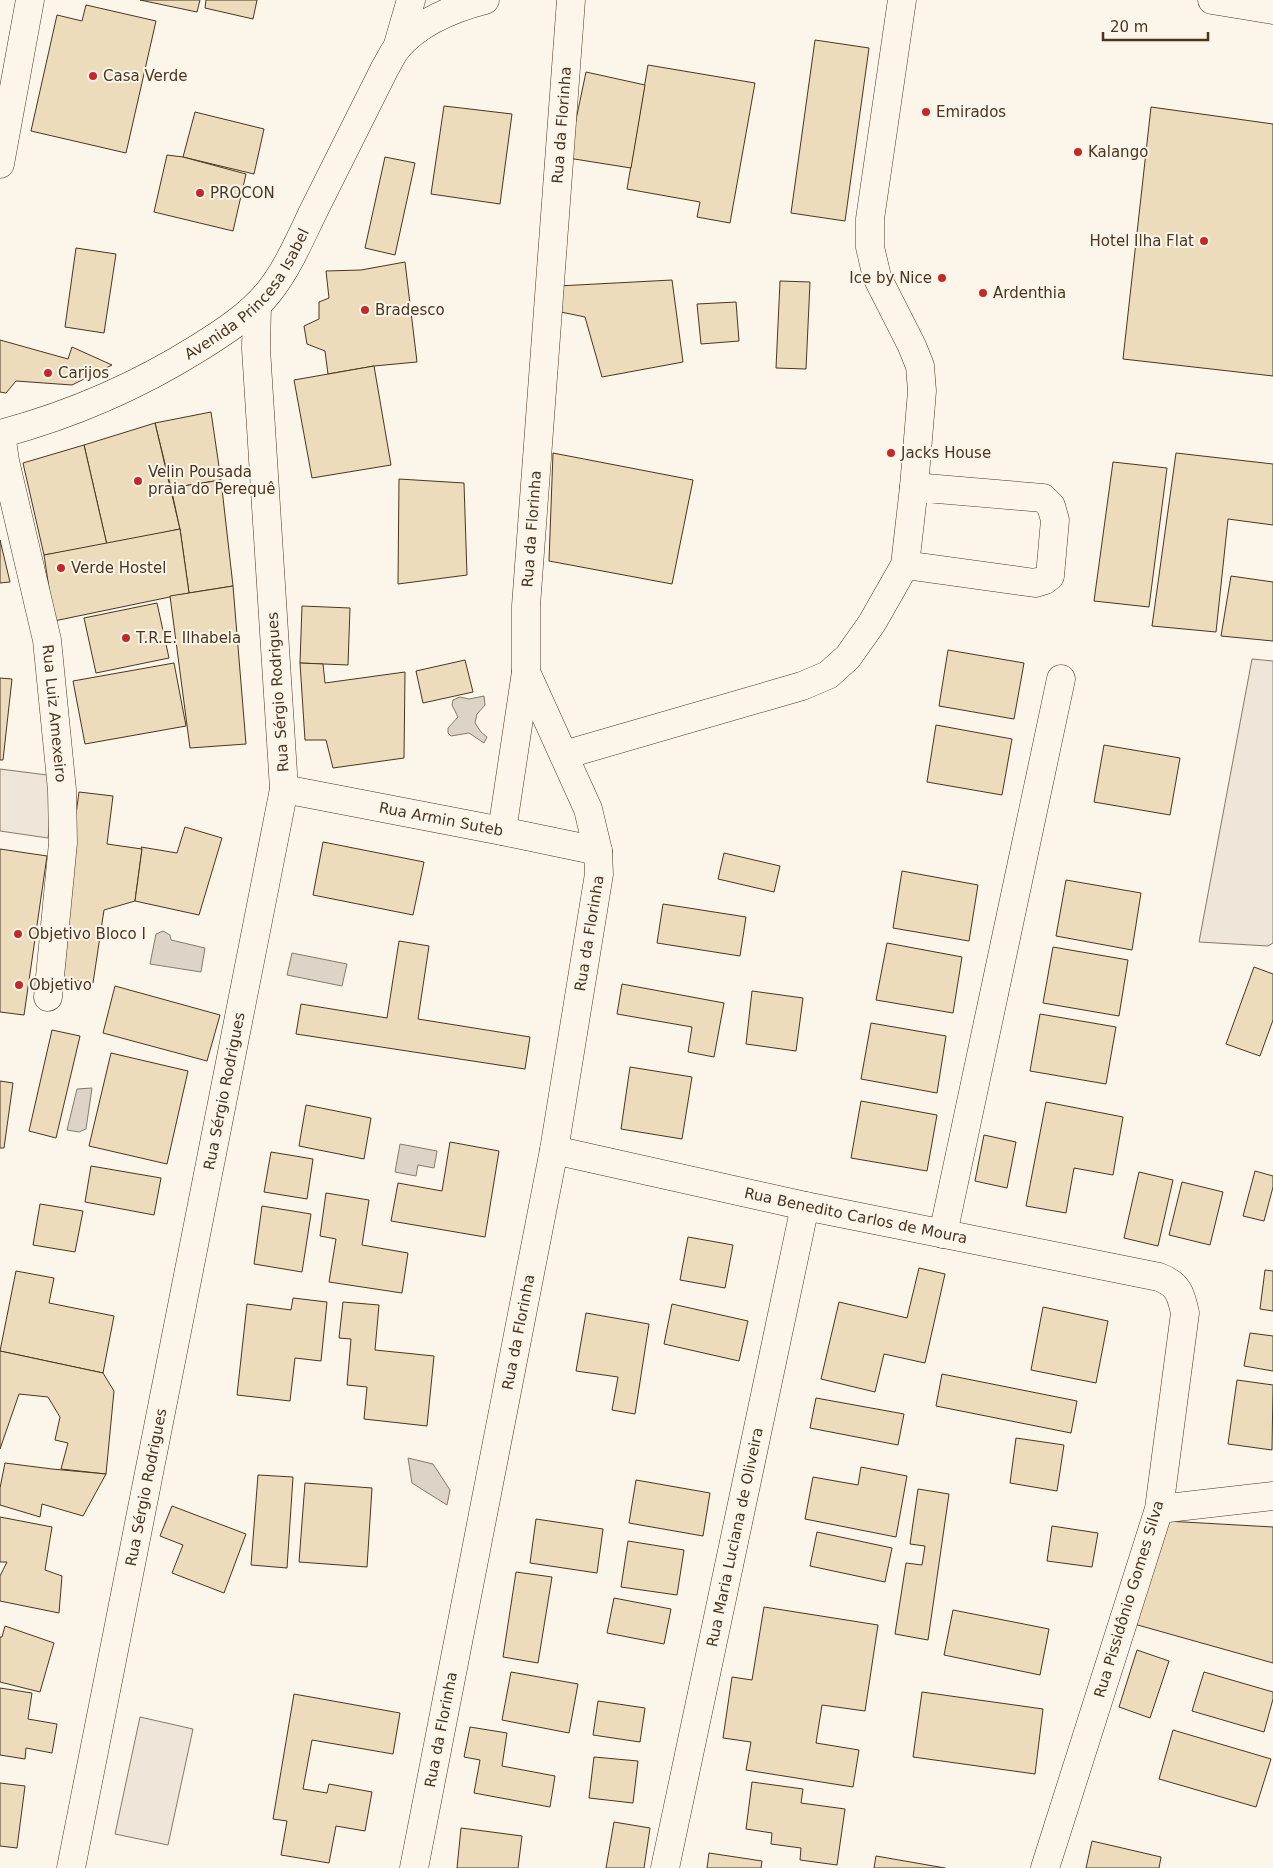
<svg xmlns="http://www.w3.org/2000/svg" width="1273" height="1868" font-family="'DejaVu Sans',sans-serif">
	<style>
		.green { fill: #ede6d9; stroke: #887966 }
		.water { fill: #dcd4c6; stroke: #887966 }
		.building { fill: #ecdcbc; stroke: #4a3520 }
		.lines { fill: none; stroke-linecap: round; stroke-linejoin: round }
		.minor-casing { stroke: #4a3520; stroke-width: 29 }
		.major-casing { stroke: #4a3520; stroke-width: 29 }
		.minor { stroke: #fbf6e9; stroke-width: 28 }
		.major { stroke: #fbf6e9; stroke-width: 28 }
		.poi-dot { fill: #c62828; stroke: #fbf6e9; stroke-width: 2 }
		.labels { text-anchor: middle; stroke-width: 4; stroke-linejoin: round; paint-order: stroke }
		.poi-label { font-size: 15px; fill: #4a3520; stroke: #fbf6e9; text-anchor: start }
		.street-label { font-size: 15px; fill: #4a3520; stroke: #fbf6e9 }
	</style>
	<rect width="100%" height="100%" fill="#fbf6e9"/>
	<g class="green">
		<polygon points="1252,659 1273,661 1273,943 1268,946 1199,942"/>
		<polygon points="0,769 55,776 48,838 0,831"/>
		<polygon points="140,1717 193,1729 168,1845 115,1834"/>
	</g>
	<g class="water">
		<polygon points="484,696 485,705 477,714 475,723 481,732 487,737 484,743 469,733 451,736 448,733 448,728 458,717 452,705 453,700 460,697 469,699"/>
		<polygon points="163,931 170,935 171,940 205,948 201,972 150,964 156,934"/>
		<polygon points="292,953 347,964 342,986 287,975"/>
		<polygon points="92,1088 86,1129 79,1132 67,1130 77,1089"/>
		<polygon points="400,1144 437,1151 434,1168 418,1165 416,1176 395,1172"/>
		<polygon points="408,1458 433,1464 450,1490 447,1505 412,1483"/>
	</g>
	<g class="building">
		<polygon points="140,0 200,0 197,12"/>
		<polygon points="206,0 257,0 253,19 205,8"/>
		<polygon points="86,5 156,21 126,153 31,131 57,15 82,21"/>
		<polygon points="815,40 869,48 845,221 791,213"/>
		<polygon points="648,65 755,83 730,223 697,217 700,202 627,189"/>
		<polygon points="586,72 645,85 631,168 568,158"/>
		<polygon points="444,106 512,114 500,204 431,194"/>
		<polygon points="1151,107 1273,124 1273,376 1123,359"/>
		<polygon points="195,112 264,129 254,174 183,157"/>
		<polygon points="167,155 183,157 246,174 233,231 154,212"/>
		<polygon points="385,157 415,163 395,255 365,248"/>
		<polygon points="76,248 116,254 104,333 65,327"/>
		<polygon points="405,262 417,362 374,366 328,374 325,351 307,344 304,326 319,319 319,302 329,298 326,271 361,270"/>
		<polygon points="672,280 683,362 602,377 585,317 556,311 558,286"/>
		<polygon points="780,281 810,282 806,369 776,368"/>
		<polygon points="736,302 739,341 701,344 697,304"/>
		<polygon points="0,340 68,359 72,347 112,365 72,385 16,381 6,393 0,392"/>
		<polygon points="374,366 391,465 312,478 294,380"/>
		<polygon points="211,412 221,480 171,488 155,423"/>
		<polygon points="155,423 180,529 107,545 84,445"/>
		<polygon points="84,445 107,545 44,555 23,463"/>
		<polygon points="553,453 693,480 672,584 549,561"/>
		<polygon points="1176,453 1273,464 1273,525 1228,519 1216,632 1152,626"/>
		<polygon points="1113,462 1167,468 1149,607 1094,601"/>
		<polygon points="399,479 464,483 467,575 398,584"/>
		<polygon points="221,480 233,586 189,593 180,529 171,488"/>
		<polygon points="180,529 189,593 54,621 44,555"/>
		<polygon points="0,540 10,582 0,583"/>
		<polygon points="1231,576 1273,582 1273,641 1221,636"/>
		<polygon points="233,586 246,744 190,748 170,596"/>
		<polygon points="157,603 169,658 96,673 84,618"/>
		<polygon points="302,606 350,608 348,665 300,663"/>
		<polygon points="948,650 1024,663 1014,719 939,706"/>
		<polygon points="465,660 473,692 423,703 416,671"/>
		<polygon points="174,663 186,726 85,744 73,681"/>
		<polygon points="300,663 323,664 325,683 405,672 404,758 333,768 326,740 305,740"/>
		<polygon points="0,678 12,679 3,760 0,760"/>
		<polygon points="936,725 1012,739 1002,795 927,782"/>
		<polygon points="1104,745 1180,758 1170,815 1094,802"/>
		<polygon points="79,792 113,796 107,844 142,849 135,901 104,910 93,983 54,977"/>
		<polygon points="185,827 222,838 199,915 135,901 142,849 141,847 177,853"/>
		<polygon points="323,842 424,862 413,915 313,895"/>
		<polygon points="0,849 47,856 24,1015 0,1012"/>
		<polygon points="724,853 780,866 774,892 718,879"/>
		<polygon points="902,871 978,885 969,941 893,928"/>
		<polygon points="1066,880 1141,893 1132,950 1056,936"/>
		<polygon points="663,904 746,917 740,956 657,943"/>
		<polygon points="399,941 429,946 418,1019 530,1037 525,1069 296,1034 301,1004 387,1018"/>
		<polygon points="887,943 962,957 953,1013 876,1000"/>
		<polygon points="1053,947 1128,960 1119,1016 1043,1003"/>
		<polygon points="1254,967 1273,974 1273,1020 1260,1056 1226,1044"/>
		<polygon points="622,984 724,1003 714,1057 688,1052 692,1027 617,1014"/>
		<polygon points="115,986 220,1015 207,1061 103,1033"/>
		<polygon points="752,991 803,998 796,1051 746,1044"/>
		<polygon points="1040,1014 1116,1027 1106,1084 1030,1071"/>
		<polygon points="871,1023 946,1036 937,1093 861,1079"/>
		<polygon points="52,1030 80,1036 56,1138 29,1131"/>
		<polygon points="111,1053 188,1071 167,1164 89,1146"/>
		<polygon points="630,1067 692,1077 682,1139 621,1129"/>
		<polygon points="0,1081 13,1083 4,1148 0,1148"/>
		<polygon points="861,1101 937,1115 927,1171 851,1158"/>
		<polygon points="1046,1102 1123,1117 1113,1175 1074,1168 1066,1213 1026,1206"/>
		<polygon points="306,1105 371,1118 364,1159 299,1146"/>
		<polygon points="984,1135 1016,1142 1007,1188 975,1181"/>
		<polygon points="450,1142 499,1151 485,1237 391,1221 398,1183 442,1191"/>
		<polygon points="271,1152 313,1159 307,1199 264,1192"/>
		<polygon points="91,1166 161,1178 154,1215 85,1202"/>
		<polygon points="1255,1171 1273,1176 1273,1187 1264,1221 1243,1216"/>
		<polygon points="1139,1172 1173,1180 1158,1246 1124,1238"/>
		<polygon points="1182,1182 1223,1192 1210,1245 1169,1235"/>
		<polygon points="326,1193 369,1200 362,1245 408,1253 402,1293 329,1282 336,1239 320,1236"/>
		<polygon points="40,1204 83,1211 75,1252 33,1245"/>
		<polygon points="262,1206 311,1214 302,1272 254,1264"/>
		<polygon points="688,1237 733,1245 725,1288 680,1280"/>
		<polygon points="919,1268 945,1274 925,1363 884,1354 875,1392 821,1379 839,1302 907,1318"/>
		<polygon points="1265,1270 1273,1271 1273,1311 1260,1309"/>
		<polygon points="16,1271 54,1278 49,1303 114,1316 103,1373 0,1351"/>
		<polygon points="293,1298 327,1302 321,1361 295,1358 290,1401 237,1395 247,1304 291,1310"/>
		<polygon points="343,1302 379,1305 375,1350 434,1356 427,1426 364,1419 367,1387 347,1385 351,1339 339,1338"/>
		<polygon points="672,1304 748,1321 739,1361 664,1344"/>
		<polygon points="1043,1307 1108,1321 1096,1383 1031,1370"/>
		<polygon points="586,1313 649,1324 635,1414 612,1410 618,1377 576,1371"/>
		<polygon points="1250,1333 1273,1336 1273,1371 1244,1366"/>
		<polygon points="0,1351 103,1373 114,1391 106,1474 61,1469 68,1443 55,1440 60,1417 48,1397 19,1394 0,1449"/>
		<polygon points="942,1374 1077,1401 1071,1433 936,1406"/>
		<polygon points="1237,1380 1273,1385 1272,1450 1228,1444"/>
		<polygon points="816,1398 904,1414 898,1445 810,1428"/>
		<polygon points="1016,1438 1064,1445 1057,1491 1010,1483"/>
		<polygon points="5,1463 52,1469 106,1474 83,1516 42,1504 40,1517 0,1505 0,1488"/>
		<polygon points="861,1467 907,1476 896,1537 805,1519 813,1477 858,1485"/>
		<polygon points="258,1475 293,1477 287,1568 251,1565"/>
		<polygon points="636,1480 710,1493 703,1536 629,1523"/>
		<polygon points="305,1483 372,1488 367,1567 299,1562"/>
		<polygon points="918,1489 949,1494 928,1640 895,1634 906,1563 922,1565 925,1546 910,1544"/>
		<polygon points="172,1506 246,1534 224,1593 172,1573 183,1545 160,1536"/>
		<polygon points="0,1517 52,1527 45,1570 62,1576 59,1613 0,1601 0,1576 7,1562 0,1562"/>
		<polygon points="536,1519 603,1529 597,1573 530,1563"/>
		<polygon points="1166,1521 1273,1527 1273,1663 1134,1624"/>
		<polygon points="1052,1526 1098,1533 1092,1567 1047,1561"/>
		<polygon points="817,1532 892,1548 885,1582 810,1566"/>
		<polygon points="628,1541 684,1550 677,1595 621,1587"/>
		<polygon points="516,1572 552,1577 538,1663 503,1657"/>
		<polygon points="614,1598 671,1609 664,1644 607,1633"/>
		<polygon points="764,1607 878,1625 865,1711 822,1705 816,1743 859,1750 853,1787 746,1770 751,1742 723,1738 732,1677 752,1680"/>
		<polygon points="953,1610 1049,1629 1040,1675 944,1655"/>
		<polygon points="5,1626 54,1643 40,1692 0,1682 0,1637 2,1637"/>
		<polygon points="1137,1650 1169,1661 1150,1718 1119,1707"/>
		<polygon points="511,1672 578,1684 569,1733 502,1720"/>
		<polygon points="1204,1672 1273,1692 1273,1699 1264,1732 1192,1711"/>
		<polygon points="0,1688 32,1693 28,1719 57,1724 52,1753 26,1748 25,1759 0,1755"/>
		<polygon points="922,1692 1043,1709 1035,1774 913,1757"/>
		<polygon points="294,1694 400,1713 393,1754 312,1740 303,1789 327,1793 329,1784 372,1792 365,1831 336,1826 329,1863 281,1855 287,1821 273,1819"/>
		<polygon points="598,1701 645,1708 640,1742 593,1735"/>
		<polygon points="470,1727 507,1733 502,1766 555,1776 550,1807 474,1793 480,1760 464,1757"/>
		<polygon points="1173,1730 1271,1759 1256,1807 1159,1779"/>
		<polygon points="594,1757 638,1761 633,1803 589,1798"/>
		<polygon points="752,1782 803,1789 801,1803 845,1809 837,1865 800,1860 801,1848 771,1844 772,1833 746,1829"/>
		<polygon points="0,1783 25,1786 17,1848 0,1846"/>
		<polygon points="614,1822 650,1828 644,1868 606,1868"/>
		<polygon points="461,1828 522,1836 518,1868 457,1868"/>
		<polygon points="1092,1841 1161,1857 1159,1868 1086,1868"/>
		<polygon points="709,1853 762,1861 761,1868 707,1868"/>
		<polygon points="876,1856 945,1868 874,1868"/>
	</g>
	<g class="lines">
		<defs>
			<g id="minor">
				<polyline points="902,0 870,219 870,247 877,277 912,346 920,366 922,391 914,487"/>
				<polyline points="397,48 411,0"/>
				<polyline points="0,164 30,0"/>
				<path id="s1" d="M1,434L5,461L47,640L62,790L63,843L48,997"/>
				<polyline points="564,755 802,686 828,675 848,657 872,623 905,565 914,487 1043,498 1051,506 1055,520 1050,576 1045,580 1035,583 905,565"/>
				<path id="s2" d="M284,789L502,831L598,851"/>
				<polyline points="502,831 526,672"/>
				<path id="s3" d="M554,1150L805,1206L1159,1277C1178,1284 1181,1294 1185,1313L1159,1509L1045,1868"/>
				<polyline points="943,1234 1061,679"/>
				<polyline points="1159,1509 1273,1496"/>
				<path id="s4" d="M71,1868L284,789L256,349L257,305"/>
				<path id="s5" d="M414,1868L554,1150L599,874L598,851L588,809L526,672V606L571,0"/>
				<path id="s6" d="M665,1868L805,1206"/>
			</g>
			<g id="major">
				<polyline points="1212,0 1273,10"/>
				<path id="s7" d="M0,434C71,415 138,386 200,347C224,332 250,315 268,293C290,266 303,231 319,200C341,156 363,112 385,68C389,62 392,54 397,48C418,23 454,8 485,0"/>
			</g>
		</defs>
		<use href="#minor" class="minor-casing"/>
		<use href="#major" class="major-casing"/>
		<use href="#minor" class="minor"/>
		<use href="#major" class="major"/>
	</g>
	<g class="poi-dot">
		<circle cx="93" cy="76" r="5"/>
		<circle cx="926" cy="112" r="5"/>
		<circle cx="1078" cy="152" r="5"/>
		<circle cx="200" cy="193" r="5"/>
		<circle cx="1204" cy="241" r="5"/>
		<circle cx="942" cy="278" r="5"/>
		<circle cx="983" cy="293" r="5"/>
		<circle cx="365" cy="310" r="5"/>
		<circle cx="48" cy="373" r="5"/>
		<circle cx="891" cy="453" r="5"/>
		<circle cx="138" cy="481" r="5"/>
		<circle cx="61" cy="568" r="5"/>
		<circle cx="126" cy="638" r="5"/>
		<circle cx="18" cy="934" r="5"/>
		<circle cx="19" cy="985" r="5"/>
	</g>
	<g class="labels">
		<g class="poi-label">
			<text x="103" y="81">Casa Verde</text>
			<text x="936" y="117">Emirados</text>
			<text x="1088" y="157">Kalango</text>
			<text x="210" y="198">PROCON</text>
			<text x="1194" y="246" text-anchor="end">Hotel Ilha Flat</text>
			<text x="932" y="283" text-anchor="end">Ice by Nice</text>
			<text x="993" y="298">Ardenthia</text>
			<text x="375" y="315">Bradesco</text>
			<text x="58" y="378">Carijos</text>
			<text x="901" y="458">Jacks House</text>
			<text x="148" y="477">Velin Pousada<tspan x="148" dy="17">praia do Perequê</tspan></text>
			<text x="71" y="573">Verde Hostel</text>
			<text x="136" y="643">T.R.E. Ilhabela</text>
			<text x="28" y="939">Objetivo Bloco I</text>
			<text x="29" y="990">Objetivo</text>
		</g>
		<g class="street-label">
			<text dy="5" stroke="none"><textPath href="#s5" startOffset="1776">Rua da Florinha</textPath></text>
			<text dy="5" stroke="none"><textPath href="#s7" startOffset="291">Avenida Princesa Isabel</textPath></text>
			<text dy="5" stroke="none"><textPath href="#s5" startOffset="1371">Rua da Florinha</textPath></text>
			<text transform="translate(278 692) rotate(-94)" y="5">Rua Sérgio Rodrigues</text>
			<text dy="5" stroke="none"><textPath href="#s1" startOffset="285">Rua Luiz Amexeiro</textPath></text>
			<text dy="5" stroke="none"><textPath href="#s2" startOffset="160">Rua Armin Suteb</textPath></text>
			<text dy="5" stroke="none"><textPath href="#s5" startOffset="951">Rua da Florinha</textPath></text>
			<text dy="5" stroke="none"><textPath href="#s4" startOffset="792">Rua Sérgio Rodrigues</textPath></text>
			<text dy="5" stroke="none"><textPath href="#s3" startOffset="309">Rua Benedito Carlos de Moura</textPath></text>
			<text dy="5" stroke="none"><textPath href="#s5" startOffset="546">Rua da Florinha</textPath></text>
			<text dy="5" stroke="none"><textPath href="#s4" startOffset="388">Rua Sérgio Rodrigues</textPath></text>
			<text dy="5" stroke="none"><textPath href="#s6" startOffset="338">Rua Maria Luciana de Oliveira</textPath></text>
			<text transform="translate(1129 1599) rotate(-73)" y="5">Rua Pissidônio Gomes Silva</text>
			<text dy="5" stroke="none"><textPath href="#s5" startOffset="141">Rua da Florinha</textPath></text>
		</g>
	</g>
	<path d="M1103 32v8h105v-8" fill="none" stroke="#4a3520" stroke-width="2.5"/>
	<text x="1110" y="32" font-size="15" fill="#4a3520" stroke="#fbf6e9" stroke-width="4" paint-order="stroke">20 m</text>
</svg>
